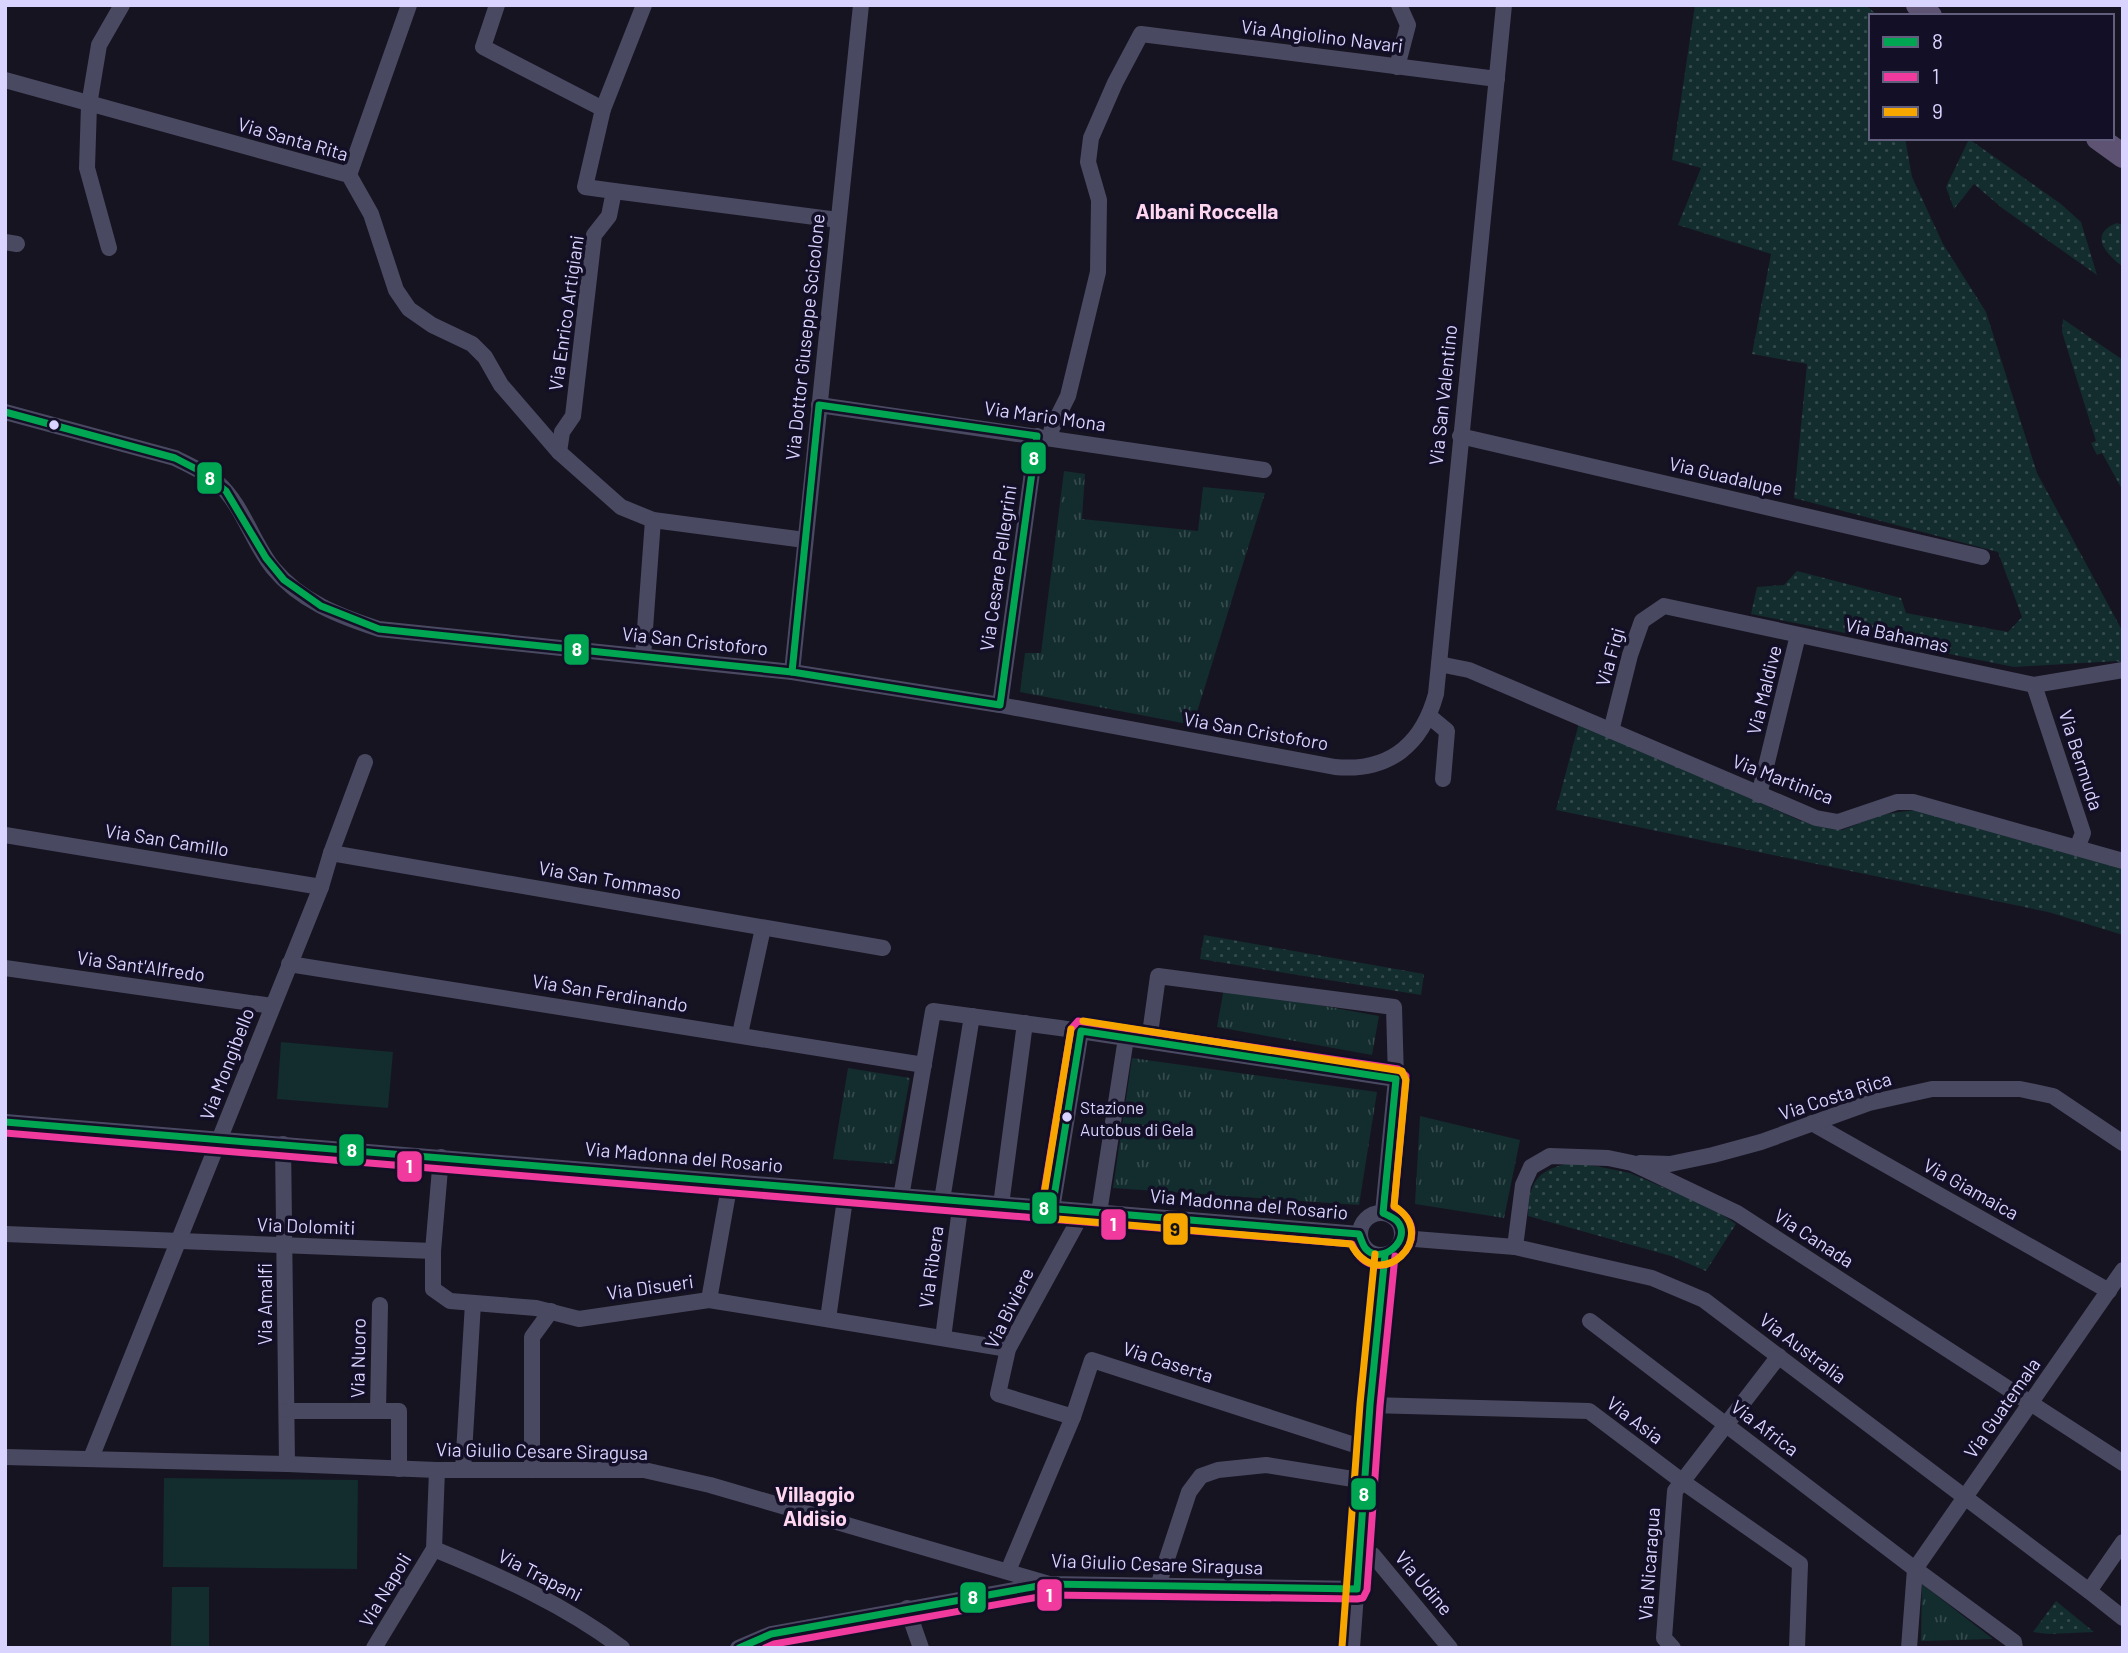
<svg xmlns="http://www.w3.org/2000/svg" width="2128" height="1653" font-family="Barlow,sans-serif">
	<style>
		.grass { fill: url(#grass-dots) }
		.park { fill: url(#park-tufts) }
		.pitch { fill: #132c2d }
		.lines { fill: none; stroke-linecap: round; stroke-linejoin: round }
		.street { stroke: #4a4962; stroke-width: 16 }
		.primary { stroke: #5e5373; stroke-width: 24 }
		.bus-1-casing { stroke: #130f26; stroke-width: 12 }
		.bus-2-casing { stroke: #130f26; stroke-width: 12 }
		.bus-3-casing { stroke: #130f26; stroke-width: 12 }
		.bus-1 { stroke: #00a651; stroke-width: 7 }
		.bus-2 { stroke: #f13a9d; stroke-width: 7 }
		.bus-3 { stroke: #f7a600; stroke-width: 7 }
		.bus-dot { fill: #d9d4ff; stroke: #130f26; stroke-width: 2.5 }
		.labels { text-anchor: middle; stroke-width: 7; stroke-linejoin: round; paint-order: stroke }
		.bus-label { font-size: 17px; fill: #d9d4ff; stroke: #130f26; text-anchor: start }
		.street-label { font-size: 19px; fill: #d9d4ff; stroke: #130f26 }
		.neighbourhood-label { font-size: 21px; font-weight: bold; fill: #ffd6f0; stroke: #130f26 }
		.line-badge { stroke: #130f26; stroke-width: 2.5 }
		.badge-label { font-size: 19px; text-anchor: middle; font-weight: bold; fill: #fff }
		.pale-badge-label { font-size: 19px; text-anchor: middle; font-weight: bold; fill: #111 }
	</style>
	<defs>
		<pattern id="grass-dots" width="8" height="8" patternUnits="userSpaceOnUse" patternTransform="scale(1.75)"><rect width="8" height="8" fill="#132c2d"/><path d="M2 2h.1M6 6h.1" fill="none" stroke="#354a4c" stroke-width="1.8" stroke-linecap="round"/></pattern>
		<pattern id="park-tufts" width="24" height="20" patternUnits="userSpaceOnUse" patternTransform="scale(1.75)"><rect width="24" height="20" fill="#132c2d"/><path d="M3 7l-1-3M5 7V3M7 7l1-3M15 17l-1-3M17 17v-4M19 17l1-3" fill="none" stroke="#354a4c"/></pattern>
	</defs>
	<rect width="100%" height="100%" fill="#161421"/>
	<g class="grass">
		<polygon points="1695,5 1866,5 1878,16 1871,16 1871,138 1905,138 1912,177 1943,244 1986,312 2037,473 2123,632 2123,664 2117,661 2014,667 1751,614 1757,587 1784,585 1797,571 1901,598 1906,613 2008,632 2022,617 1998,552 1794,498 1807,364 1752,354 1771,254 1678,225 1701,168 1672,160"/>
		<polygon points="1969,139 2061,204 2081,222 2097,275 2002,208 1974,184 1954,209 1946,187"/>
		<path d="M2117,223L2123,225V267C2107,255 2087,234 2117,223Z"/>
		<polygon points="2063,319 2123,360 2123,491 2102,453 2097,455 2091,443 2096,441 2062,332"/>
		<polygon points="1579,723 1801,821 1842,830 1884,814 1923,809 2123,868 2123,935 2048,912 1556,810"/>
		<polygon points="1204,935 1424,974 1421,995 1200,959"/>
		<path d="M1576,1162L1630,1173L1714,1209L1736,1224L1706,1271L1671,1256L1528,1216C1529,1178 1539,1169 1576,1162Z"/>
		<polygon points="2056,1601 2094,1632 2048,1634 2033,1632"/>
	</g>
	<g class="park">
		<polygon points="1064,471 1085,474 1082,519 1198,531 1203,487 1265,493 1193,725 1020,692 1025,653 1041,653"/>
		<polygon points="1224,988 1379,1016 1372,1055 1217,1027"/>
		<polygon points="1132,1058 1377,1092 1359,1205 1113,1188"/>
		<polygon points="848,1068 910,1078 894,1164 833,1159"/>
		<polygon points="1420,1116 1520,1140 1504,1218 1415,1204"/>
		<polygon points="1922,1584 1993,1639 1921,1641"/>
	</g>
	<g class="pitch">
		<polygon points="281,1042 393,1052 388,1108 277,1099"/>
		<polygon points="164,1478 358,1480 357,1569 163,1567"/>
		<polygon points="172,1587 209,1587 209,1648 171,1648"/>
	</g>
	<g class="lines">
		<g class="street">
			<polyline points="497,5 483,47 603,109"/>
			<polyline points="1397,67 1408,25 1399,5"/>
			<polyline points="5,80 349,175 371,214 396,290 409,309 432,325 472,344 485,357 501,385 559,452 621,507 653,520 805,540"/>
			<polyline points="349,175 409,5"/>
			<polyline points="614,191 838,220"/>
			<polyline points="5,242 17,244"/>
			<polyline points="109,248 87,168 89,105 99,45 122,5"/>
			<polyline points="819,405 1264,470"/>
			<path d="M5,412L175,458C189,465 205,472 217,482C243,505 252,542 273,568C300,601 339,616 379,629L792,672L1000,705L1335,767C1389,772 1422,745 1436,694L1504,5"/>
			<polyline points="1460,436 1982,557"/>
			<polyline points="1050,438 1052,428 1068,396 1098,272 1099,200 1088,162 1091,138 1115,83 1141,34 1497,79"/>
			<polyline points="559,452 562,432 573,416 594,235 609,216 614,191 585,187 603,109 644,5"/>
			<polyline points="643,656 653,520"/>
			<polyline points="1439,664 1469,670 1816,818 1838,822 1897,802 1913,802 2123,861"/>
			<polyline points="792,672 861,5"/>
			<polyline points="2034,685 2083,833 2077,848"/>
			<polyline points="1000,705 1037,436"/>
			<polyline points="1429,716 1447,731 1443,779"/>
			<polyline points="1611,731 1630,655 1642,621 1664,606 2034,685 2123,670"/>
			<polyline points="1759,795 1798,635"/>
			<polyline points="5,835 321,887"/>
			<polyline points="331,853 883,948"/>
			<polyline points="289,964 924,1065"/>
			<polyline points="5,968 272,1006"/>
			<polyline points="740,1034 763,928"/>
			<polyline points="1149,1041 1158,976 1394,1007 1396,1079 1383,1213"/>
			<polyline points="5,1122 1359,1234"/>
			<polyline points="1812,1123 2109,1291"/>
			<polyline points="283,1144 287,1464"/>
			<polyline points="441,1157 433,1251 433,1289 450,1301 536,1308 579,1319 709,1300 1008,1349"/>
			<polyline points="1640,1163 1670,1164 1713,1155 1761,1142 1869,1103 1932,1089 2020,1089 2053,1096 2123,1143"/>
			<polyline points="901,1197 933,1011 1060,1028 1396,1079"/>
			<polyline points="942,1200 972,1016"/>
			<polyline points="1001,1205 1025,1023"/>
			<polyline points="1052,1209 1081,1031"/>
			<circle cx="1381" cy="1234" r="21"/>
			<polyline points="1099,1213 1126,1038"/>
			<polyline points="5,1234 433,1251"/>
			<polyline points="1402,1238 1515,1247 1652,1278 1704,1300 2089,1591 2123,1618"/>
			<polyline points="1515,1247 1523,1185 1531,1167 1550,1156 1608,1158 1632,1163 1737,1213 2123,1463"/>
			<polyline points="709,1300 730,1182"/>
			<polyline points="828,1319 846,1192"/>
			<polyline points="1590,1321 1915,1569 2123,1270"/>
			<polyline points="943,1338 961,1201"/>
			<polyline points="1370,1405 1589,1411 1683,1482 1800,1564 1797,1648"/>
			<polyline points="287,1411 399,1411 399,1469"/>
			<polyline points="378,1411 380,1305"/>
			<polyline points="1073,1417 998,1394 1008,1349 1083,1212"/>
			<polyline points="5,1457 287,1464 437,1470 644,1470 710,1485 1049,1584 1357,1589"/>
			<polyline points="91,1458 321,887 331,853 365,762"/>
			<polyline points="463,1470 473,1303"/>
			<polyline points="532,1470 532,1337 551,1311"/>
			<path d="M434,1549C500,1576 565,1605 622,1648"/>
			<polyline points="1360,1552 1373,1555 1450,1648"/>
			<polyline points="1008,1571 1073,1417 1092,1360 1367,1449"/>
			<polyline points="1158,1586 1189,1492 1201,1476 1218,1470 1266,1465 1365,1481"/>
			<polyline points="2089,1591 2123,1542"/>
			<polyline points="907,1608 921,1648"/>
			<polyline points="374,1648 434,1549 437,1470"/>
			<polyline points="738,1648 771,1634 1043,1585"/>
			<polyline points="1352,1648 1370,1405 1385,1255"/>
			<polyline points="1673,1648 1664,1638 1675,1491 1779,1356"/>
			<polyline points="1909,1648 1915,1569 2014,1642 2015,1648"/>
		</g>
		<g class="primary">
			<polyline points="1918,5 1930,16"/>
			<polyline points="2098,138 2123,156"/>
		</g>
		<defs>
			<g id="bus-1">
				<polygon points="819,405 1037,436 1000,705 792,672"/>
				<polyline points="5,412 175,458 202,472 226,491 266,558 284,580 321,606 379,629 792,672"/>
				<path d="M5,1122C457,1157 908,1198 1359,1234C1361,1239 1363,1246 1366,1249C1382,1266 1413,1239 1397,1221C1394,1218 1387,1215 1383,1213L1396,1079L1081,1031L1052,1209"/>
				<polyline points="739,1648 771,1634 1049,1584 1357,1589 1370,1405 1385,1255"/>
			</g>
			<g id="bus-2">
				<path d="M5,1133L1352,1244C1376,1299 1444,1234 1394,1207L1406,1076L1398,1069L1078,1021L1071,1029L1043,1198"/>
				<polyline points="765,1648 774,1644 1050,1595 1357,1599 1363,1598 1367,1590 1380,1406 1395,1256"/>
			</g>
			<g id="bus-3">
				<path d="M1071,1029L1042,1207L1046,1218L1351,1244C1379,1297 1442,1236 1394,1206L1406,1080L1402,1071L1083,1021"/>
				<polyline points="1342,1647 1360,1404 1375,1254"/>
			</g>
		</defs>
		<use href="#bus-1" class="bus-1-casing"/>
		<use href="#bus-2" class="bus-2-casing"/>
		<use href="#bus-3" class="bus-3-casing"/>
		<use href="#bus-1" class="bus-1"/>
		<use href="#bus-2" class="bus-2"/>
		<use href="#bus-3" class="bus-3"/>
	</g>
	<g class="bus-dot">
		<circle cx="54" cy="425" r="6"/>
		<circle cx="1067" cy="1117" r="6"/>
	</g>
	<g class="labels">
		<g class="bus-label">
			<text x="1080" y="1114">Stazione<tspan x="1080" dy="22">Autobus di Gela</tspan></text>
		</g>
		<g class="street-label">
			<text transform="translate(1322 36) rotate(7)" y="7">Via Angiolino Navari</text>
			<text transform="translate(293 139) rotate(16)" y="7">Via Santa Rita</text>
			<text transform="translate(566 313) rotate(-82)" y="7">Via Enrico Artigiani</text>
			<text transform="translate(805 337) rotate(-84)" y="7">Via Dottor Giuseppe Scicolone</text>
			<text transform="translate(1443 395) rotate(-84)" y="7">Via San Valentino</text>
			<text transform="translate(1045 416) rotate(8)" y="7">Via Mario Mona</text>
			<text transform="translate(1726 476) rotate(13)" y="7">Via Guadalupe</text>
			<text transform="translate(998 568) rotate(-82)" y="7">Via Cesare Pellegrini</text>
			<text transform="translate(1897 635) rotate(12)" y="7">Via Bahamas</text>
			<text transform="translate(695 641) rotate(6)" y="7">Via San Cristoforo</text>
			<text transform="translate(1610 657) rotate(-74)" y="7">Via Figi</text>
			<text transform="translate(1764 690) rotate(-76)" y="7">Via Maldive</text>
			<text transform="translate(1256 731) rotate(10)" y="7">Via San Cristoforo</text>
			<text transform="translate(2081 760) rotate(72)" y="7">Via Bermuda</text>
			<text transform="translate(1783 779) rotate(21)" y="7">Via Martinica</text>
			<text transform="translate(167 840) rotate(9)" y="7">Via San Camillo</text>
			<text transform="translate(610 880) rotate(10)" y="7">Via San Tommaso</text>
			<text transform="translate(141 966) rotate(8)" y="7">Via Sant'Alfredo</text>
			<text transform="translate(610 993) rotate(9)" y="7">Via San Ferdinando</text>
			<text transform="translate(227 1064) rotate(-69)" y="7">Via Mongibello</text>
			<text transform="translate(1835 1096) rotate(-18)" y="7">Via Costa Rica</text>
			<text transform="translate(684 1157) rotate(5)" y="7">Via Madonna del Rosario</text>
			<text transform="translate(1971 1189) rotate(29)" y="7">Via Giamaica</text>
			<text transform="translate(1249 1204) rotate(5)" y="7">Via Madonna del Rosario</text>
			<text transform="translate(306 1226) rotate(2)" y="7">Via Dolomiti</text>
			<text transform="translate(1814 1238) rotate(33)" y="7">Via Canada</text>
			<text transform="translate(931 1267) rotate(-82)" y="7">Via Ribera</text>
			<text transform="translate(650 1287) rotate(-8)" y="7">Via Disueri</text>
			<text transform="translate(265 1304) rotate(-90)" y="7">Via Amalfi</text>
			<text transform="translate(1009 1308) rotate(-64)" y="7">Via Biviere</text>
			<text transform="translate(1803 1348) rotate(37)" y="7">Via Australia</text>
			<text transform="translate(358 1358) rotate(-89)" y="7">Via Nuoro</text>
			<text transform="translate(1168 1362) rotate(18)" y="7">Via Caserta</text>
			<text transform="translate(2002 1408) rotate(-55)" y="7">Via Guatemala</text>
			<text transform="translate(1635 1420) rotate(37)" y="7">Via Asia</text>
			<text transform="translate(1765 1428) rotate(37)" y="7">Via Africa</text>
			<text transform="translate(542 1451) rotate(1)" y="7">Via Giulio Cesare Siragusa</text>
			<text transform="translate(1157 1564) rotate(2)" y="7">Via Giulio Cesare Siragusa</text>
			<text transform="translate(1649 1564) rotate(-86)" y="7">Via Nicaragua</text>
			<text transform="translate(540 1575) rotate(27)" y="7">Via Trapani</text>
			<text transform="translate(1424 1583) rotate(50)" y="7">Via Udine</text>
			<text transform="translate(385 1590) rotate(-59)" y="7">Via Napoli</text>
		</g>
		<g class="neighbourhood-label">
			<text x="1207" y="219">Albani Roccella</text>
			<text x="815" y="1502">Villaggio<tspan x="815" dy="24">Aldisio</tspan></text>
		</g>
	</g>
	<g class="line-badge">
		<rect x="1020" y="441" width="27" height="34" rx="7" fill="#00a651"/>
		<rect x="196" y="461" width="27" height="34" rx="7" fill="#00a651"/>
		<rect x="563" y="633" width="27" height="33" rx="7" fill="#00a651"/>
		<rect x="338" y="1133" width="27" height="34" rx="7" fill="#00a651"/>
		<rect x="396" y="1150" width="27" height="33" rx="7" fill="#f13a9d"/>
		<rect x="1031" y="1191" width="27" height="34" rx="7" fill="#00a651"/>
		<rect x="1100" y="1208" width="27" height="33" rx="7" fill="#f13a9d"/>
		<rect x="1162" y="1212" width="27" height="34" rx="7" fill="#f7a600"/>
		<rect x="1350" y="1477" width="27" height="34" rx="7" fill="#00a651"/>
		<rect x="1036" y="1578" width="27" height="34" rx="7" fill="#f13a9d"/>
		<rect x="959" y="1581" width="28" height="33" rx="7" fill="#00a651"/>
	</g>
	<g class="badge-label">
		<text x="1034" y="465">8</text>
		<text x="210" y="485">8</text>
		<text x="577" y="656">8</text>
		<text x="352" y="1157">8</text>
		<text x="409" y="1173">1</text>
		<text x="1044" y="1215">8</text>
		<text x="1113" y="1231">1</text>
		<text x="1364" y="1501">8</text>
		<text x="1049" y="1602">1</text>
		<text x="973" y="1604">8</text>
	</g>
	<g class="pale-badge-label">
		<text x="1175" y="1236">9</text>
	</g>
	<rect width="2128" height="1653" fill="none" stroke="#d9d4ff" stroke-width="14"/>
	<rect x="1869" y="14" width="245" height="126" fill="#130f26" stroke="#625e7d" stroke-width="2"/>
	<rect x="1883" y="37" width="35" height="10" fill="#00a651" stroke="#625e7d" stroke-width="2"/>
	<text x="1932" y="49" font-size="21" fill="#d9d4ff">8</text>
	<rect x="1883" y="72" width="35" height="10" fill="#f13a9d" stroke="#625e7d" stroke-width="2"/>
	<text x="1932" y="84" font-size="21" fill="#d9d4ff">1</text>
	<rect x="1883" y="107" width="35" height="10" fill="#f7a600" stroke="#625e7d" stroke-width="2"/>
	<text x="1932" y="119" font-size="21" fill="#d9d4ff">9</text>
</svg>
